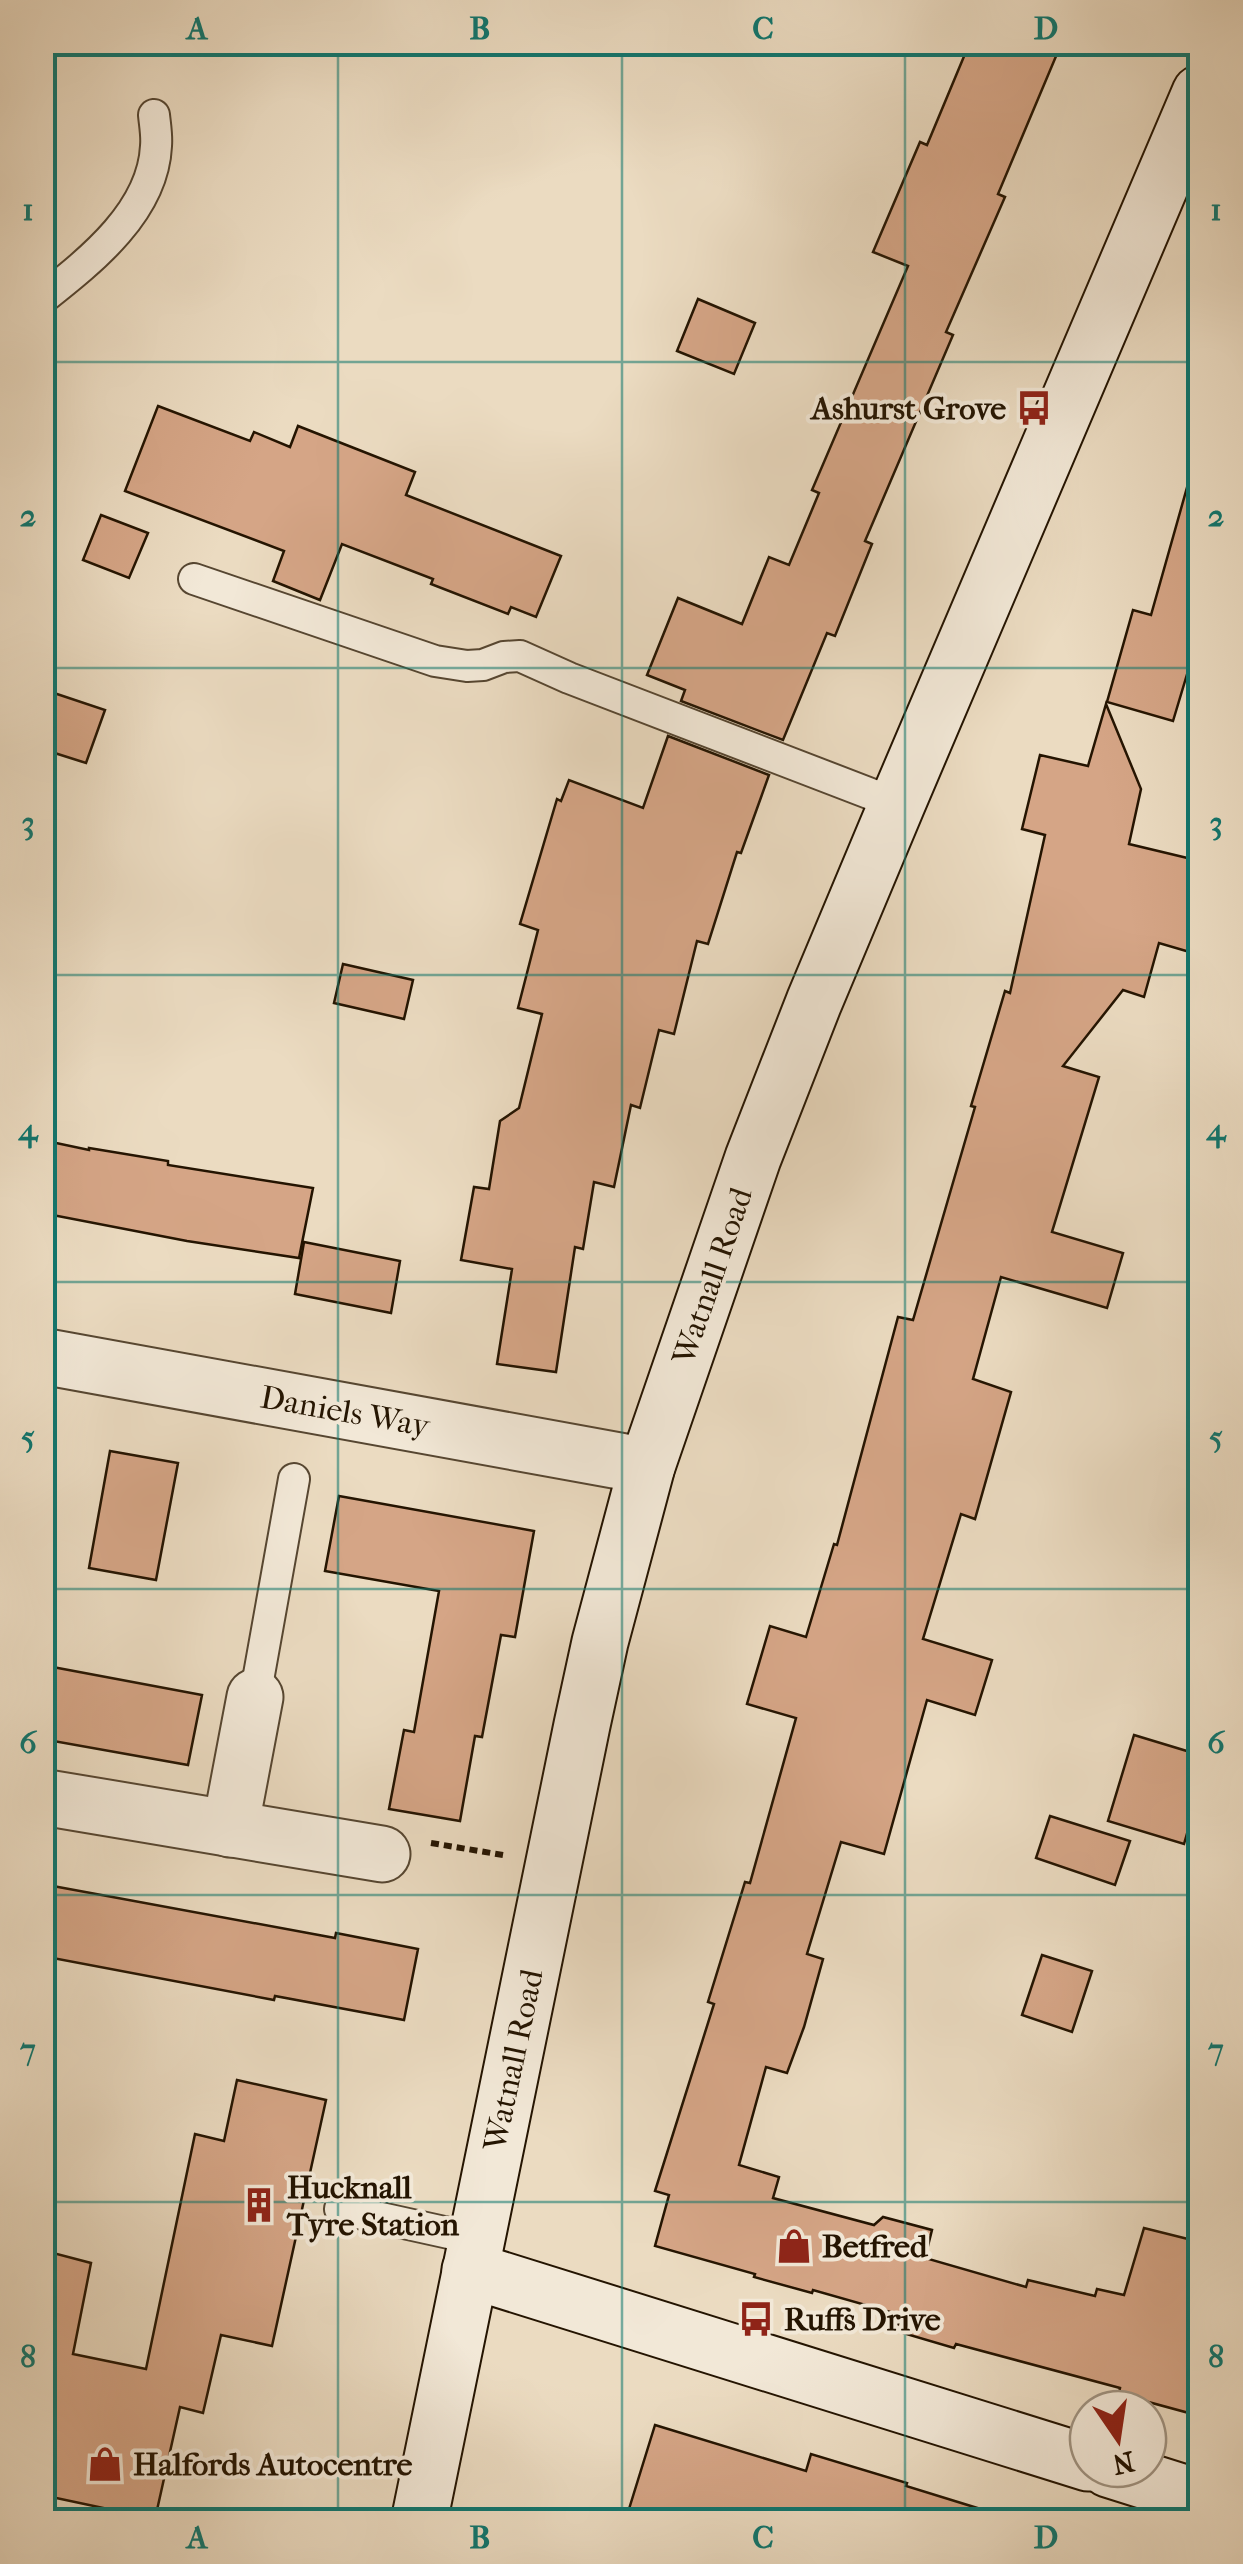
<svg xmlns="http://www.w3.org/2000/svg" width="1243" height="2564" font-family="'IM FELL French Canon',serif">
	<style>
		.building { fill: #d5a586; stroke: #241401; stroke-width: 2.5 }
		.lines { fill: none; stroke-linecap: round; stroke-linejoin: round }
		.lane-casing { stroke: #564631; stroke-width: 34 }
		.street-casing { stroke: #564631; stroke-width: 59 }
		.secondary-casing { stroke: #241401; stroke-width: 59 }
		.path { stroke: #241401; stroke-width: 6; stroke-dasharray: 8 5; stroke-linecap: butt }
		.lane { stroke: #f2e8d7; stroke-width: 30 }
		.street { stroke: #f2e8d7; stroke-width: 55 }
		.secondary { stroke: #f2e8d7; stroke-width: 55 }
		.grid { fill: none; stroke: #0f766e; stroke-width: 2.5; stroke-opacity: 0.55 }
		.labels { text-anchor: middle; stroke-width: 8; stroke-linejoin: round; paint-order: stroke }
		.poi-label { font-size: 32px; font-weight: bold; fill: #241401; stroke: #f2e8d7; text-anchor: start }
		.street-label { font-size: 32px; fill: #241401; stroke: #f2e8d7 }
		.neatline { fill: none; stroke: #0f766e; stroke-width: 4 }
		.grid-label { font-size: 32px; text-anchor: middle; font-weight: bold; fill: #0f766e }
	</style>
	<rect width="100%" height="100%" fill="#ebdbc1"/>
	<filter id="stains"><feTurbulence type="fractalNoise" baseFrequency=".002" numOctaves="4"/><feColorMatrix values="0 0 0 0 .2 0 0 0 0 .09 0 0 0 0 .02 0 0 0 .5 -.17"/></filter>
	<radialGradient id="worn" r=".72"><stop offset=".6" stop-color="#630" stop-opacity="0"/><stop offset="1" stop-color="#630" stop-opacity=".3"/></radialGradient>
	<g class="building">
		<polygon points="970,42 1062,42 998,194 1005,197 946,332 953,335 865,541 872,544 835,636 827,633 783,740 681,701 685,690 647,675 678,598 742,624 769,557 789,565 819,493 812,490 908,266 873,252 920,142 927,145"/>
		<polygon points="698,299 755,323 734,374 677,351"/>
		<polygon points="158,406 250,441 254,432 290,447 298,426 415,472 406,495 561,556 536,617 511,607 508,614 431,584 433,579 342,544 320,600 273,581 284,551 125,491"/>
		<polygon points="1188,484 1200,486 1200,631 1173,721 1107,702 1133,610 1151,615"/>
		<polygon points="101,515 148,533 129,578 83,560"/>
		<polygon points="42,689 105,710 86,763 42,749"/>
		<polygon points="1106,704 1141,789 1129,844 1200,861 1200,955 1159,943 1144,997 1123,990 1063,1066 1099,1077 1052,1232 1123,1253 1107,1308 1001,1277 973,1379 1011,1392 975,1519 961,1514 923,1639 992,1660 975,1715 927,1700 884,1854 841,1842 807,1954 823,1959 804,2027 787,2073 766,2067 739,2165 779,2177 773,2198 874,2225 883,2217 932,2230 925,2258 1026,2287 1028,2280 1095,2296 1097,2289 1124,2295 1144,2228 1200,2242 1200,2416 1119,2394 1120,2388 956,2344 954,2348 896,2331 901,2315 813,2290 812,2293 754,2277 755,2274 655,2246 669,2195 655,2191 714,2004 708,2002 745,1882 750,1883 796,1718 747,1704 770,1626 806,1637 834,1544 837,1545 898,1317 913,1320 975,1107 971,1106 1005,991 1010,993 1045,835 1022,829 1040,755 1088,766"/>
		<polygon points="668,736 769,775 741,853 737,852 708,944 697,941 674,1034 659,1030 640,1108 631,1105 614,1187 594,1182 583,1249 575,1247 556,1372 497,1364 512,1269 461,1260 474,1187 489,1189 500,1121 519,1108 542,1014 518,1008 538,930 520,924 557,799 561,801 569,780 643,808"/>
		<polygon points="343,964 413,980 404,1019 334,1003"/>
		<polygon points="42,1140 89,1150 89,1148 168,1161 168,1165 313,1188 299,1258 187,1241 42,1213"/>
		<polygon points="304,1242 400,1261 391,1313 295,1294"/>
		<polygon points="110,1451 178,1463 156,1580 89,1568"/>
		<polygon points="339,1496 534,1531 515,1637 501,1635 482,1737 475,1736 460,1821 389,1809 404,1730 414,1732 439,1591 325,1571"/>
		<polygon points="42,1665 202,1695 188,1765 42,1739"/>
		<polygon points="1134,1735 1200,1755 1200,1788 1184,1844 1108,1821"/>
		<polygon points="1050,1816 1130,1841 1115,1885 1036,1858"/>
		<polygon points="42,1884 335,1938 336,1933 418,1949 404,2020 275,1996 274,2000 42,1956"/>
		<polygon points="1042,1955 1092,1971 1072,2032 1022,2015"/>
		<polygon points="237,2080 326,2100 272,2346 221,2335 203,2413 180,2407 155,2519 42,2495 42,2250 91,2263 73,2354 146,2369 195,2134 224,2141"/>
		<polygon points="655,2425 806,2471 811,2454 907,2483 906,2486 987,2511 986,2522 625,2522"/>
	</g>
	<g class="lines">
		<defs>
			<g id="lane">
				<path d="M42,299C90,261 153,212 156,146C157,136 155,125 154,115"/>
				<polyline points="194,579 435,661 467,666 483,665 504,657 520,656 569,678 897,804"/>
				<polyline points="255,1697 294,1479"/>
				<polyline points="340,2209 476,2239"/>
			</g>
			<g id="street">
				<polyline points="42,1356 647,1466"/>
				<polyline points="42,1797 382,1854"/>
				<polyline points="230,1829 255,1697"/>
			</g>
			<g id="secondary">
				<polyline points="470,2270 1088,2463"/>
				<polyline points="1108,2469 1200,2498"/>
				<polyline points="419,2522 582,1725 600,1642 647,1466 753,1158 814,1002 897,804 1200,93"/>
			</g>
		</defs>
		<use href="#lane" class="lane-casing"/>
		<use href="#street" class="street-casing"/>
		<use href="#secondary" class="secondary-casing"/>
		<polyline class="path" points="431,1843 503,1855"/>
		<use href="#lane" class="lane"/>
		<use href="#street" class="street"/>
		<use href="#secondary" class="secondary"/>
	</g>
	<path class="grid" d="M338,42V2522M622,42V2522M905,42V2522M42,362H1200M42,668H1200M42,975H1200M42,1282H1200M42,1589H1200M42,1895H1200M42,2202H1200"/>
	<defs>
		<symbol id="bus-bare" viewBox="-9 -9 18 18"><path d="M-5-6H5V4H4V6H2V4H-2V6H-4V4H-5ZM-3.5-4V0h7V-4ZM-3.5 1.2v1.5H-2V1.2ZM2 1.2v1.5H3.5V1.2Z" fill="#8f2418" stroke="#f2e8d7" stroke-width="2.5" paint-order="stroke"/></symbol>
		<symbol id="building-bare" viewBox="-9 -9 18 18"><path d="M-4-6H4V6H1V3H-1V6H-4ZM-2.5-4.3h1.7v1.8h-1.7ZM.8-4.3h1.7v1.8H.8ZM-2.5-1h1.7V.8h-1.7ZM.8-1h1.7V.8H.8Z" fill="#8f2418" stroke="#f2e8d7" stroke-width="2.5" paint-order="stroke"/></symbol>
		<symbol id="shop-bare" viewBox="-9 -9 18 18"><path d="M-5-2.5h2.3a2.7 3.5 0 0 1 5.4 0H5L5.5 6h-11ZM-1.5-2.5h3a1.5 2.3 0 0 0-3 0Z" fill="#8f2418" stroke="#f2e8d7" stroke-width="2.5" paint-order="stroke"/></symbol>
	</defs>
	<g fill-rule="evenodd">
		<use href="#bus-bare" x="1009" y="383" width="50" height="50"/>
		<use href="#building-bare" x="234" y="2180" width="50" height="50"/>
		<use href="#shop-bare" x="769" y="2221" width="50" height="50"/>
		<use href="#bus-bare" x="731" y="2294" width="50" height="50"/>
		<use href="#shop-bare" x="80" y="2439" width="50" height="50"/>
	</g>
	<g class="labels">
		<g class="poi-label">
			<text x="1006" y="419" text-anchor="end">Ashurst Grove</text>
			<text x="287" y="2198">Hucknall<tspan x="287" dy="37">Tyre Station</tspan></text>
			<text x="822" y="2257">Betfred</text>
			<text x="784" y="2330">Ruffs Drive</text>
			<text x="133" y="2475">Halfords Autocentre</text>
		</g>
		<g class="street-label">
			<text transform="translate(712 1276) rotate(-71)" y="11">Watnall Road</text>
			<text transform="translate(345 1411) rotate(10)" y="11">Daniels Way</text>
			<text transform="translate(513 2060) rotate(-78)" y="11">Watnall Road</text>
		</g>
	</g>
	<rect width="1243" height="2564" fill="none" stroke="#ebdbc1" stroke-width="110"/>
	<g transform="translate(1118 2439) rotate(167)"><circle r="48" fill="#f2e8d7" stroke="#a09381" stroke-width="2.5"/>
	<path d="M0-8L18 38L0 25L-18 38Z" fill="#8f2418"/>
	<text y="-15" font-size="28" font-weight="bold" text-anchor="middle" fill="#241401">N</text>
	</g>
	<rect x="55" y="55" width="1133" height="2454" class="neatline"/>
	<g class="grid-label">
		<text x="197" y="39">A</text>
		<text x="480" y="39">B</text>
		<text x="763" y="39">C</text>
		<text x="1046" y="39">D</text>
		<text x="28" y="220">1</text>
		<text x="1216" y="220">1</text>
		<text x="28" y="526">2</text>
		<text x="1216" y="526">2</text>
		<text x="28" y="833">3</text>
		<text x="1216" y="833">3</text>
		<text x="28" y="1140">4</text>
		<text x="1216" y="1140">4</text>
		<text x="28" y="1447">5</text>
		<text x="1216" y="1447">5</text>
		<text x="28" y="1753">6</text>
		<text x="1216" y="1753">6</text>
		<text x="28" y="2060">7</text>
		<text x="1216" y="2060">7</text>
		<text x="28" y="2367">8</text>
		<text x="1216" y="2367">8</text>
		<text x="197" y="2548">A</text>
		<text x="480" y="2548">B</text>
		<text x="763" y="2548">C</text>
		<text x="1046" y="2548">D</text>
	</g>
	<rect width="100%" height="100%" filter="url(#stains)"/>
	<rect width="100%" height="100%" fill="url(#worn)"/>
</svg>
